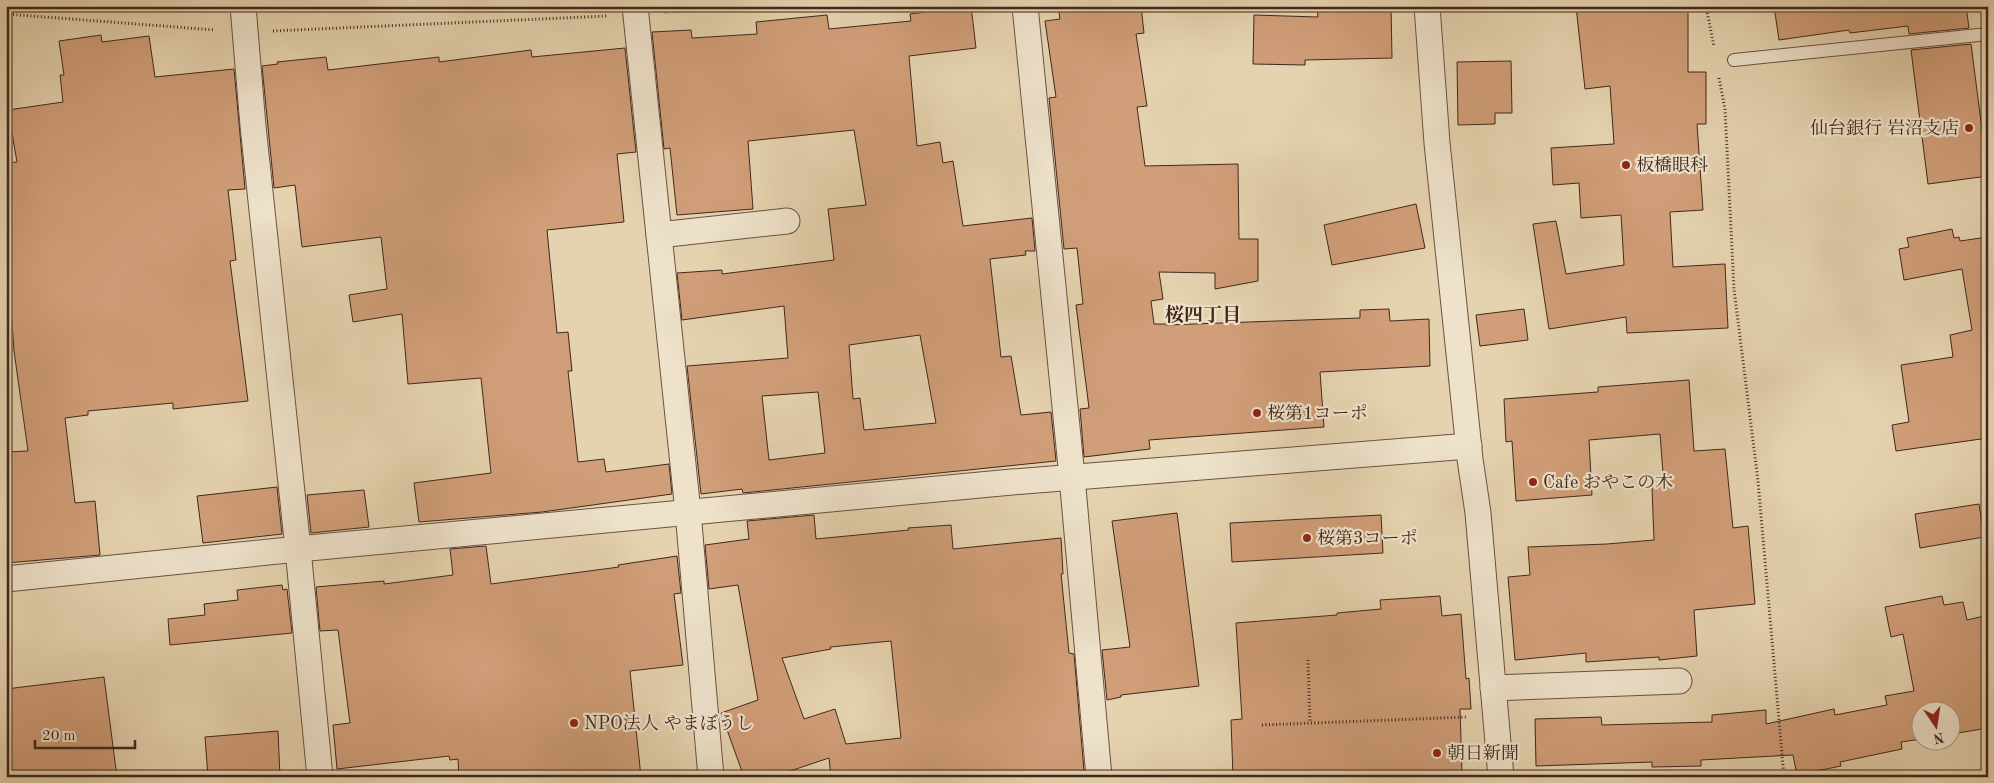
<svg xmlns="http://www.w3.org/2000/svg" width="1994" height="783" font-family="'Old Standard TT','Noto Serif JP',serif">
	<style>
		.building { fill: #d09e78; stroke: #42271d; fill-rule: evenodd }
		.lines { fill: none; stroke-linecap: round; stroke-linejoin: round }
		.service-casing { stroke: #6b5242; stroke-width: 14 }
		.minor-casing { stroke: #6b5242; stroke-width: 27 }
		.path { stroke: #42271d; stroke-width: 3; stroke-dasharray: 1 2.5; stroke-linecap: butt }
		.service { stroke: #eee2cb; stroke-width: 12 }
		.minor { stroke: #eee2cb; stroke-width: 25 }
		.poi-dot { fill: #8f2418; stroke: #eee2cb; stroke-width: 2 }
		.labels { text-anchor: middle; stroke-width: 4.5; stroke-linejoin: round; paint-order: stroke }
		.poi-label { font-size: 18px; fill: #42271d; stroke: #eee2cb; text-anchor: start }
		.neighbourhood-label { font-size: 19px; font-weight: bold; fill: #42271d; stroke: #eee2cb }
	</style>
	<rect width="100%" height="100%" fill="#e5d3af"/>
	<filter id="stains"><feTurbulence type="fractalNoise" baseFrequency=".004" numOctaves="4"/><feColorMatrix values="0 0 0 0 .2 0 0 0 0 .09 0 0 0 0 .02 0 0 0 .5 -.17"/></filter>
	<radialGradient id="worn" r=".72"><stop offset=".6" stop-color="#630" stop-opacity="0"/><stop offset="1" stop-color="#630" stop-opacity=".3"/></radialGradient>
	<g class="building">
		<path d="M971,6L976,48L909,56L917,146L940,142L943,163L953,161L963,226L1032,218L1035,251H1025L1026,255L990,259L1001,357L1011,356L1021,415L1051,412L1056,461L743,493L742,489L701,494L687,366L788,358L784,306L682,320L677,273L722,270V274L834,260L828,209L866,205L854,130L748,141L753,209L677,215L670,148L664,149L652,32L691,30L692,38L757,34L756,22L827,15L829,29L911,21L910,14ZM920,335L936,423L864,430L860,398L853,399L849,345ZM818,392L825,453L769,460L762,396Z"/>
		<polygon points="1058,6 1141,6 1144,33 1136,34 1147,106 1137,107 1145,166 1238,164 1239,239 1258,239 1258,281 1215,289 1215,273 1159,272 1163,299 1151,301 1154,324 1166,324 1166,325 1360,318 1360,310 1389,309 1390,321 1429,319 1430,366 1320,372 1324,427 1149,440 1150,449 1084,457 1080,409 1089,408 1076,305 1083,304 1077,248 1064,249 1049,98 1056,97 1045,21 1060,19"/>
		<polygon points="1317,6 1391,6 1392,58 1305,60 1305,65 1253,64 1254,15 1318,17"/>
		<polygon points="1576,6 1688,6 1688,72 1706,72 1706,124 1697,124 1703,210 1670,212 1673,267 1725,264 1728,328 1627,333 1626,317 1549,329 1533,224 1556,221 1566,274 1624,265 1621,215 1581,218 1579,183 1553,185 1551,148 1614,144 1610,86 1585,89"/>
		<polygon points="1774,6 1966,6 1969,28 1909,34 1908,26 1850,33 1849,30 1779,40"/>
		<polygon points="101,35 102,42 149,36 155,77 234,69 245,189 228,190 236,260 230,261 248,401 173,409 173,403 88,411 88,415 65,418 75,503 95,501 100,555 6,563 6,452 28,451 14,351 9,281 6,281 6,163 17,162 8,110 63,102 60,75 64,75 59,41"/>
		<polygon points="1971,44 1988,176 1928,184 1911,50"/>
		<polygon points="625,48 636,152 617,154 624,222 547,230 557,333 568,332 572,371 568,371 578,462 604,459 606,472 669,464 672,494 542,512 419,522 414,483 491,473 481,378 408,384 402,314 353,322 349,295 387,289 381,237 302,247 295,185 274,188 262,66 278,64 277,62 326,57 328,70 439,57 439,62 531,50 532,57"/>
		<polygon points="1511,61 1512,113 1495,113 1495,124 1458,125 1457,62"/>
		<polygon points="1416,204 1425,248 1332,265 1324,225"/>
		<polygon points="1952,229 1954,238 1959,237 1960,241 1988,237 1988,332 1985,332 1988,352 1988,438 1896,451 1892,425 1909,422 1901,365 1953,357 1950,335 1972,330 1962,269 1904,280 1899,249 1909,247 1907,238"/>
		<polygon points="1524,309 1528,340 1480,346 1476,315"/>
		<polygon points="1689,380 1694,451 1725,449 1733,528 1748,526 1755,604 1694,610 1697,656 1659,660 1659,657 1586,662 1586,653 1515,660 1508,577 1530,575 1528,547 1607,544 1654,540 1652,487 1664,486 1660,434 1589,440 1592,495 1516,501 1512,441 1506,442 1504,399 1598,392 1598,387"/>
		<polygon points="277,487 282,534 203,543 197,496"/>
		<polygon points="364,490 369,527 311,533 307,495"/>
		<polygon points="1979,504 1984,537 1920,548 1915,514"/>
		<polygon points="1177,513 1199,686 1121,695 1121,697 1107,700 1102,650 1130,647 1112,521"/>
		<path d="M814,515L816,539L909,530L908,528L951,525L953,549L1061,538L1063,574H1061L1069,653L1074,654L1084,771L1027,777H831L829,758L772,777H744L721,713L758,700L738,585L709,589L705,545L749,539L747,521ZM891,641L901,738L846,744L835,709L804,719L782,658L831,649L830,647Z"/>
		<polygon points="1381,515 1383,553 1232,562 1230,523"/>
		<polygon points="486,546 491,584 619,567 618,565 677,556 681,593 674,594 683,665 630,671 641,777 459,777 458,759 450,760 449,756 337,769 333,725 350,723 338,630 320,631 316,587 384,581 384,584 453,575 450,549"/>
		<polygon points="282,585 283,590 287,589 292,633 170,645 168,619 205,615 204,604 238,600 237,590"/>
		<polygon points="1440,596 1442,616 1461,614 1466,679 1469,678 1471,709 1460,709 1462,773 1386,775 1386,777 1233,777 1231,720 1242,719 1236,623 1337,615 1337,613 1381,609 1380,600"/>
		<polygon points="1942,596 1944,605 1963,602 1967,620 1988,615 1988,728 1952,734 1952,710 1922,710 1922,739 1901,742 1902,749 1840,762 1841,766 1797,775 1793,755 1701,760 1701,766 1652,767 1652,762 1536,766 1535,719 1601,717 1602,725 1712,722 1712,715 1766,710 1766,724 1834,709 1835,715 1887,705 1885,696 1914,691 1903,634 1891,637 1885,607"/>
		<polygon points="104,677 117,777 6,777 6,689"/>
		<polygon points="278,731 280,777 208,777 205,737"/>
	</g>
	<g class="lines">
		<defs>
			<polyline id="service" points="1734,60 1988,34"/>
			<g id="minor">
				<polyline points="243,6 253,126 298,549 320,777"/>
				<polyline points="635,6 688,512 711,777"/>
				<polyline points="1025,6 1072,477 1099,777"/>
				<polyline points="1427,6 1437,143 1470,459 1478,513 1501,777"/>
				<polyline points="659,235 787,221"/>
				<polyline points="6,579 298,549 1012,482 1469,446"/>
				<polyline points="1493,688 1679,681"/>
			</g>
		</defs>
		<use href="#service" class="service-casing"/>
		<use href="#minor" class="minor-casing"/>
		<g class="path">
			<polyline points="1706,6 1714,47"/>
			<polyline points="665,12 767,6"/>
			<polyline points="6,14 215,30"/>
			<polyline points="273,31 607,16"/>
			<polyline points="1719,78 1725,109 1734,289 1758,481 1784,777"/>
			<polyline points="1308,660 1310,723"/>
			<polyline points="1262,725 1467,717"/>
		</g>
		<use href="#service" class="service"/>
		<use href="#minor" class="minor"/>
	</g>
	<g class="poi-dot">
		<circle cx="1969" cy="128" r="5"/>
		<circle cx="1626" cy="165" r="5"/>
		<circle cx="1257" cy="413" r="5"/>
		<circle cx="1533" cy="482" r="5"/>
		<circle cx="1307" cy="538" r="5"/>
		<circle cx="574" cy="723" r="5"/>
		<circle cx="1437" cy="753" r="5"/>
	</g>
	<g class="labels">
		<g class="poi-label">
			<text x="1959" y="134" text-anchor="end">仙台銀行 岩沼支店</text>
			<text x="1636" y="171">板橋眼科</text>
			<text x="1267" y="419">桜第1コーポ</text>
			<text x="1543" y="488">Cafe おやこの木</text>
			<text x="1317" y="544">桜第3コーポ</text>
			<text x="584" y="729">NPO法人 やまぼうし</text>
			<text x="1447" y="759">朝日新聞</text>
		</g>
		<g class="neighbourhood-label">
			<text x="1203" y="321">桜四丁目</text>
		</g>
	</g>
	<rect width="1994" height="783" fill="none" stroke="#e5d3af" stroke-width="25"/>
	<rect x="8" y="8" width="1979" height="768" fill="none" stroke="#42271d" stroke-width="2.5"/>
	<rect x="12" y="12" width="1969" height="758" fill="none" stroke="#42271d"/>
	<g transform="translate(1936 726) rotate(167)"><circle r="24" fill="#eee2cb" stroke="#a99785"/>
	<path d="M0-4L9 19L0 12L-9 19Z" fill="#8f2418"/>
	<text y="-8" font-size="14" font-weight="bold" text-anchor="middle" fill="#42271d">N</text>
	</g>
	<path d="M35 740v8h100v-8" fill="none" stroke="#42271d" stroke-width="2.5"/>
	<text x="42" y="740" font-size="15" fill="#42271d" stroke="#eee2cb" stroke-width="4" paint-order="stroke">20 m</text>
	<rect width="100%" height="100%" filter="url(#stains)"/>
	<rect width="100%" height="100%" fill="url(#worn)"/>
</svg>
